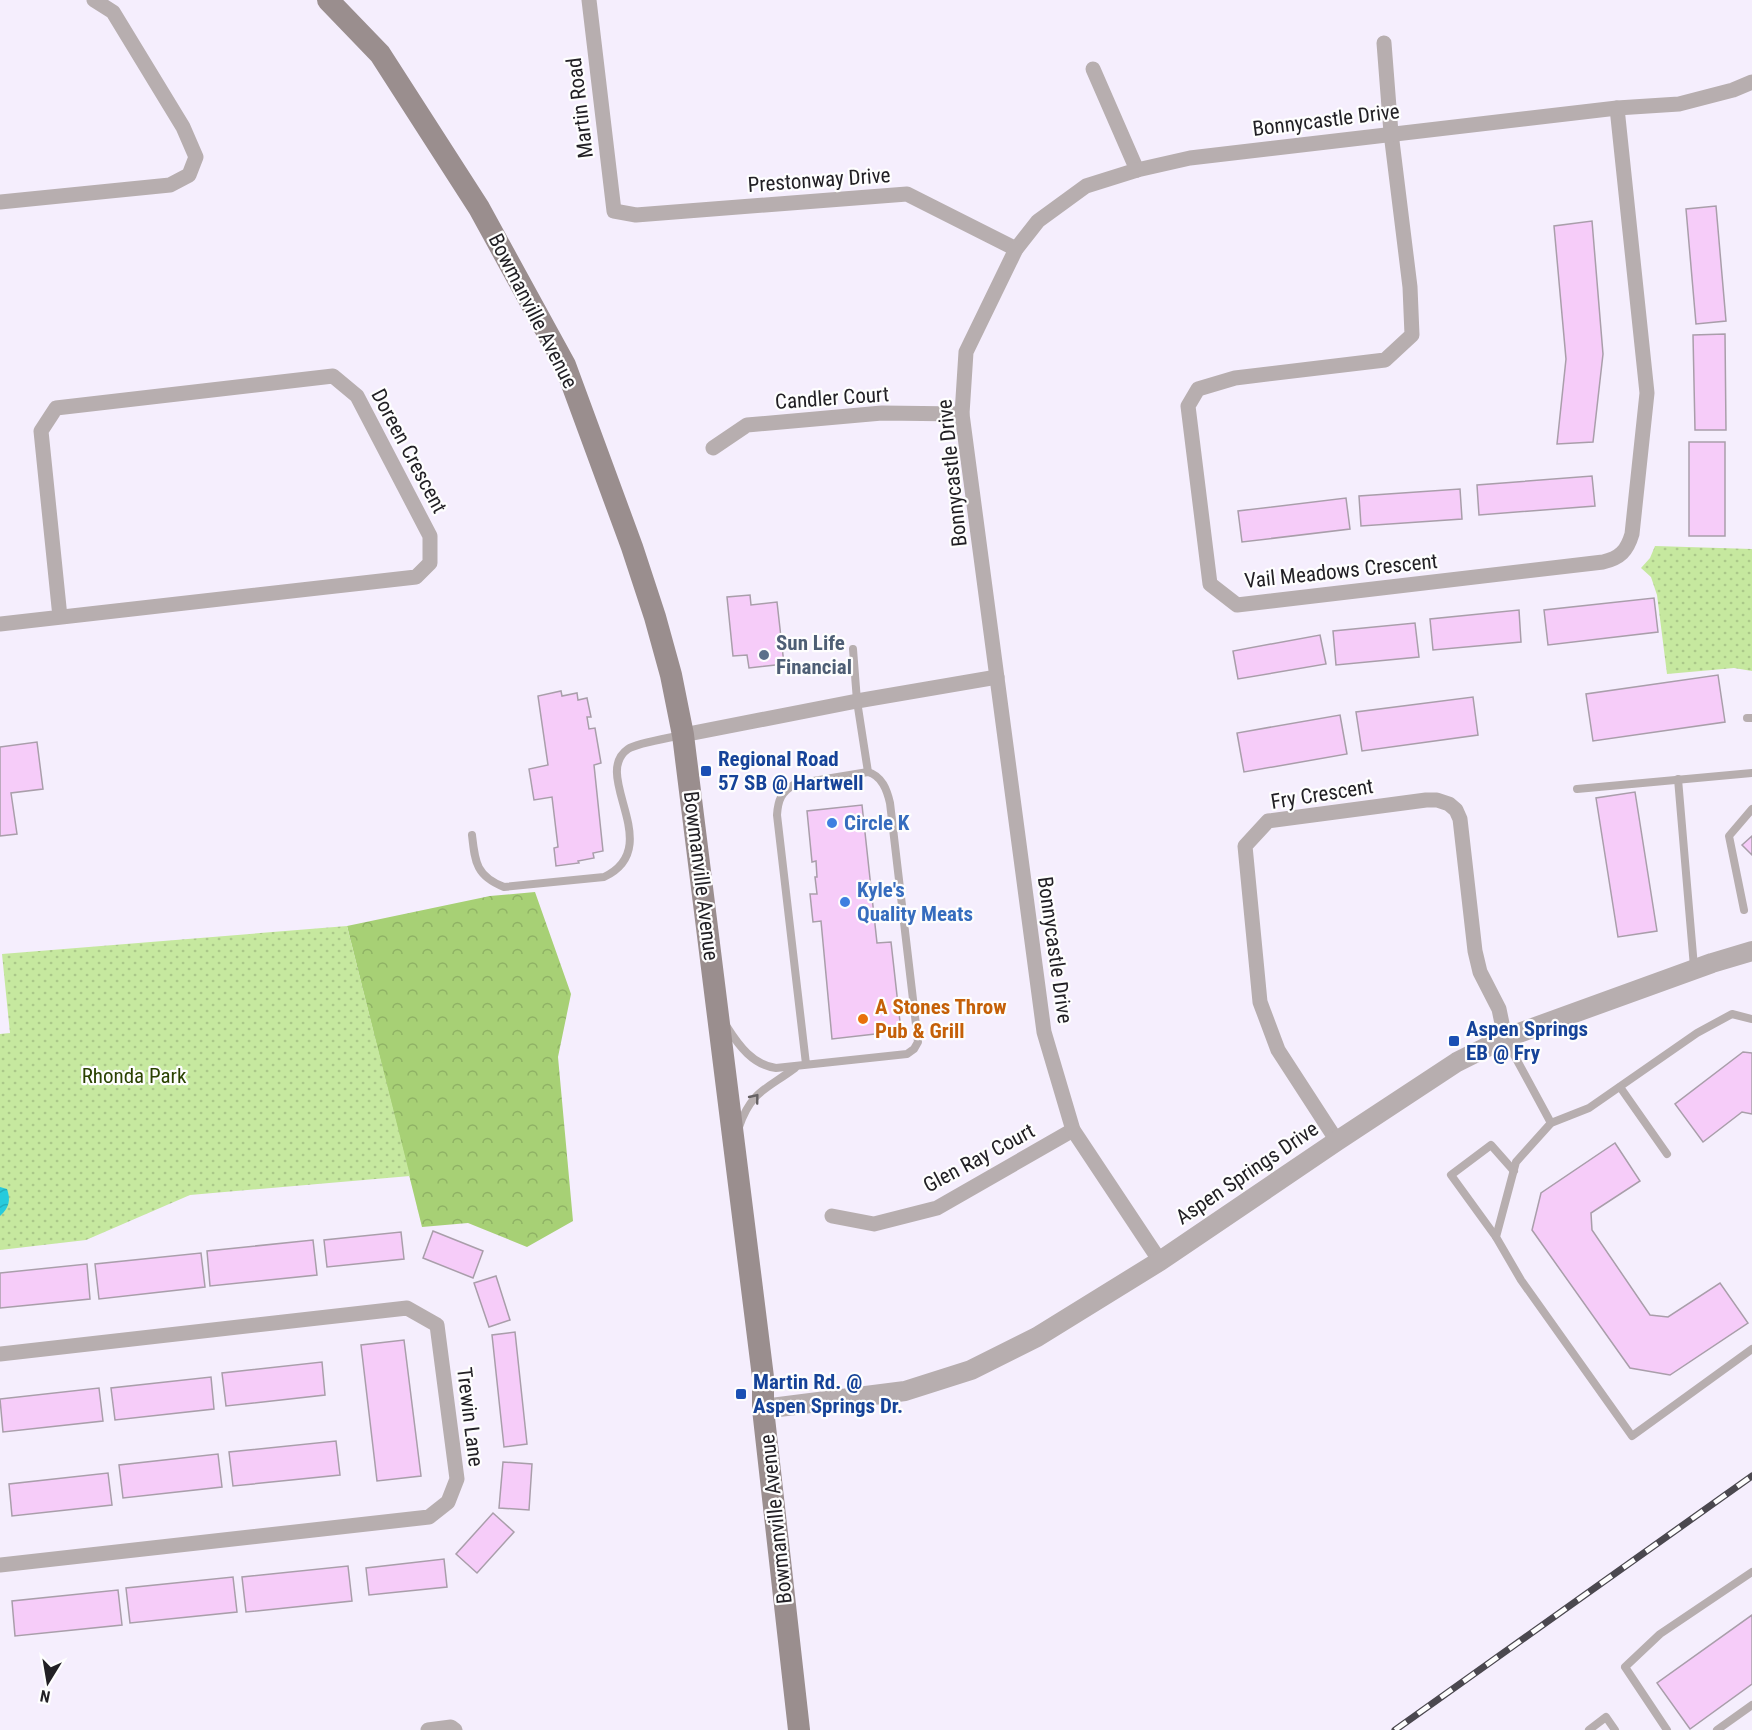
<svg xmlns="http://www.w3.org/2000/svg" width="1752" height="1730" font-family="'Roboto Condensed',sans-serif">
	<style>
		.forest { fill: url(#forest-crowns) }
		.park { fill: url(#park-dots) }
		.water { fill: url(#water-waves) }
		.building { fill: #f6ccf9; stroke: #a99eaa; stroke-width: 1.5 }
		.lines { fill: none; stroke-linecap: round; stroke-linejoin: round }
		.service { stroke: #b7aeaf; stroke-width: 8 }
		.minor { stroke: #b7aeaf; stroke-width: 15 }
		.tertiary { stroke: #b7aeaf; stroke-width: 20 }
		.secondary { stroke: #9a8e8e; stroke-width: 22 }
		.rail-casing { stroke: #4b484f; stroke-width: 7 }
		.rail { stroke: #fefefe; stroke-width: 4.5; stroke-dasharray: 14; stroke-linecap: butt }
		.oneway { stroke: #656063 }
		.service-dot { fill: #5c6f8a; stroke: #fefefe; stroke-width: 2 }
		.transit-dot { fill: #1a4fb4; stroke: #fefefe; stroke-width: 2 }
		.shop-dot { fill: #3f7fe0; stroke: #fefefe; stroke-width: 2 }
		.food-dot { fill: #e8710a; stroke: #fefefe; stroke-width: 2 }
		.labels { text-anchor: middle; stroke-width: 4.5; stroke-linejoin: round; paint-order: stroke }
		.street-label { font-size: 21px; fill: #222025; stroke: #fefefe }
		.service-label { font-size: 21px; font-weight: bold; fill: #4e5e75; stroke: #fefefe; text-anchor: start }
		.transit-label { font-size: 21px; font-weight: bold; fill: #164399; stroke: #fefefe; text-anchor: start }
		.shop-label { font-size: 21px; font-weight: bold; fill: #366cbe; stroke: #fefefe; text-anchor: start }
		.food-label { font-size: 21px; font-weight: bold; fill: #c56008; stroke: #fefefe; text-anchor: start }
		.park-label { font-size: 21px; fill: #2a4200; stroke: #fefefe }
	</style>
	<defs>
		<pattern id="forest-crowns" width="20" height="18" patternUnits="userSpaceOnUse" patternTransform="scale(1.5)"><rect width="20" height="18" fill="#a7d075"/><path d="M2 6a3 3 0 1 1 6 0M12 15a3 3 0 1 1 6 0" fill="none" stroke="#8fb265"/></pattern>
		<pattern id="park-dots" width="8" height="8" patternUnits="userSpaceOnUse" patternTransform="scale(1.5)"><rect width="8" height="8" fill="#c6e89f"/><path d="M2 2h.1M6 6h.1" fill="none" stroke="#aac789" stroke-width="1.8" stroke-linecap="round"/></pattern>
		<pattern id="water-waves" width="16" height="10" patternUnits="userSpaceOnUse" patternTransform="scale(1.5)"><rect width="16" height="10" fill="#26cbdd"/><path d="M0 5q4-4 8 0t8 0" fill="none" stroke="#22aebe"/></pattern>
	</defs>
	<rect width="100%" height="100%" fill="#f5eefd"/>
	<polygon class="forest" points="535,892 571,994 558,1057 573,1221 527,1247 468,1223 422,1227 347,926 490,896"/>
	<g class="park">
		<polygon points="1655,546 1752,549 1752,671 1734,668 1667,674 1657,595 1651,577 1641,568 1650,558"/>
		<polygon points="347,926 410,1176 190,1195 86,1240 0,1250 0,1034 10,1033 2,954"/>
	</g>
	<path class="water" d="M0,1187L7,1189C11,1200 9,1208 0,1216Z"/>
	<g class="building">
		<polygon points="1716,206 1726,321 1696,324 1686,209"/>
		<polygon points="1592,221 1603,354 1593,442 1557,444 1566,359 1554,226"/>
		<polygon points="1725,334 1726,430 1695,430 1693,335"/>
		<rect x="1689" y="442" width="36" height="94"/>
		<polygon points="1592,476 1595,506 1479,515 1477,485"/>
		<polygon points="1460,489 1462,519 1361,526 1359,496"/>
		<polygon points="1346,498 1350,529 1242,542 1238,511"/>
		<polygon points="750,595 751,605 777,602 784,664 749,668 747,655 733,656 727,597"/>
		<polygon points="1654,598 1658,632 1548,645 1544,610"/>
		<polygon points="1519,610 1521,642 1433,650 1430,619"/>
		<polygon points="1415,623 1419,657 1336,665 1333,631"/>
		<polygon points="1320,635 1326,664 1238,679 1233,651"/>
		<polygon points="1718,675 1725,722 1593,741 1586,694"/>
		<polygon points="561,691 562,696 577,693 578,700 587,698 591,717 587,717 589,729 595,728 601,763 594,765 603,851 593,853 594,858 578,861 579,863 556,866 554,848 558,847 552,797 534,800 529,769 548,765 538,696"/>
		<polygon points="1473,697 1478,735 1362,751 1356,712"/>
		<polygon points="1340,715 1347,754 1244,772 1237,733"/>
		<polygon points="37,742 43,789 11,793 17,834 0,836 0,747"/>
		<polygon points="1635,792 1657,931 1618,937 1596,798"/>
		<polygon points="862,805 877,943 891,942 901,1031 832,1039 821,921 813,922 810,894 817,894 815,877 817,877 816,861 812,862 807,811"/>
		<polygon points="1752,836 1752,855 1742,845"/>
		<polygon points="1743,1052 1752,1053 1752,1114 1742,1112 1703,1142 1675,1104"/>
		<polygon points="1615,1143 1640,1181 1591,1213 1592,1230 1650,1315 1668,1317 1720,1283 1748,1323 1670,1375 1630,1368 1532,1230 1541,1193"/>
		<polygon points="433,1231 483,1251 473,1278 423,1258"/>
		<polygon points="401,1232 404,1259 327,1267 324,1240"/>
		<polygon points="313,1240 317,1275 210,1286 207,1251"/>
		<polygon points="201,1253 205,1287 99,1299 95,1264"/>
		<polygon points="87,1264 90,1299 0,1308 0,1273"/>
		<polygon points="496,1276 510,1320 489,1327 474,1283"/>
		<polygon points="515,1332 527,1444 504,1447 492,1335"/>
		<polygon points="404,1340 421,1476 377,1481 361,1345"/>
		<polygon points="322,1362 325,1395 226,1406 222,1373"/>
		<polygon points="211,1377 214,1409 115,1420 111,1388"/>
		<polygon points="99,1388 103,1421 3,1432 0,1399"/>
		<polygon points="336,1441 340,1475 233,1486 229,1452"/>
		<polygon points="218,1454 222,1487 123,1498 119,1465"/>
		<polygon points="503,1462 532,1464 529,1510 499,1508"/>
		<polygon points="108,1473 112,1505 12,1516 9,1484"/>
		<polygon points="493,1513 514,1532 477,1573 456,1554"/>
		<polygon points="444,1559 447,1587 369,1595 366,1568"/>
		<polygon points="348,1566 352,1601 246,1612 242,1577"/>
		<polygon points="233,1577 237,1612 130,1623 126,1588"/>
		<polygon points="118,1590 122,1625 15,1636 12,1601"/>
		<polygon points="1752,1615 1752,1684 1690,1729 1657,1683"/>
	</g>
	<g class="lines">
		<g class="service">
			<polyline points="853,649 857,701 868,772"/>
			<polyline points="1747,718 1752,718"/>
			<polyline points="1678,779 1694,967"/>
			<polyline points="1577,789 1752,773"/>
			<path d="M472,835C475,862 476,876 504,887L604,877C667,847 590,775 628,749C637,743 669,738 682,735"/>
			<polyline points="1744,910 1729,836 1752,809"/>
			<polyline points="1752,1019 1732,1014 1697,1033 1589,1108 1551,1123 1516,1162 1496,1237 1521,1280 1632,1436 1752,1349"/>
			<path d="M727,1027C739,1046 753,1065 776,1068L907,1054L914,1049L918,1042L890,803C887,790 882,776 868,772L795,784C781,792 778,800 777,815L806,1064"/>
			<polyline points="1506,1040 1551,1123"/>
			<polyline points="1620,1087 1667,1154"/>
			<path d="M739,1127C751,1091 767,1089 795,1068"/>
			<polyline points="1496,1237 1451,1175 1491,1145 1514,1171"/>
			<polyline points="1589,1730 1606,1717 1615,1730"/>
			<polyline points="1667,1730 1625,1667 1660,1634 1752,1572"/>
			<polyline points="1717,1730 1752,1705"/>
		</g>
		<g class="minor">
			<polyline points="589,0 614,211 636,215 907,194 1016,249"/>
			<path d="M1384,43L1391,133L1410,287L1412,335L1385,360L1235,378L1198,389L1188,406L1210,584L1237,605L1603,562C1620,558 1627,551 1632,534L1647,393L1617,108"/>
			<polyline points="1093,69 1137,170"/>
			<polyline points="0,202 170,185 189,175 196,157 183,127 113,12 94,0"/>
			<polyline points="713,448 747,425 882,413 962,414"/>
			<polyline points="0,624 416,577 430,563 430,536 357,396 333,376 56,408 41,431 60,617"/>
			<polyline points="683,735 857,701 997,677"/>
			<polyline points="1337,1141 1278,1050 1260,1002 1245,846 1268,821 1426,800 1437,800 1449,804 1456,810 1460,819 1475,951 1480,972 1499,1009 1505,1038"/>
			<polyline points="832,1216 874,1224 937,1208 1073,1130"/>
			<polyline points="1160,1261 1073,1130 1044,1032 962,414 966,352 1016,249 1038,221 1086,186 1137,170 1190,158 1617,108 1679,104 1733,90 1752,82"/>
			<polyline points="0,1354 407,1308 437,1325 457,1479 448,1502 429,1517 0,1565"/>
			<polyline points="428,1730 451,1727 455,1730"/>
		</g>
		<polyline class="tertiary" points="763,1409 905,1391 971,1370 1037,1337 1160,1261 1337,1141 1457,1062 1505,1038 1712,963 1752,951"/>
		<polyline class="secondary" points="328,0 380,54 479,208 565,365 632,547 655,617 671,675 683,735 763,1377 763,1409 799,1730"/>
		<defs>
			<polyline id="rail" points="1395,1730 1752,1476"/>
		</defs>
		<use href="#rail" class="rail-casing"/>
		<use href="#rail" class="rail"/>
	</g>
	<defs><path id="oneway-chevron" d="M-2-3.5L2.5 0L-2 3.5" fill="none" stroke-width="1.6" stroke-linecap="round" stroke-linejoin="round" transform="scale(1.5)"/></defs>
	<use class="oneway" href="#oneway-chevron" transform="translate(755 1098) rotate(-51)"/>
	<circle class="service-dot" cx="764" cy="655" r="6"/>
	<g class="transit-dot">
		<rect x="700" y="765" width="12" height="12" rx="3"/>
		<rect x="1448" y="1035" width="12" height="12" rx="3"/>
		<rect x="735" y="1388" width="12" height="12" rx="3"/>
	</g>
	<g class="shop-dot">
		<circle cx="832" cy="823" r="6"/>
		<circle cx="845" cy="902" r="6"/>
	</g>
	<circle class="food-dot" cx="863" cy="1019" r="6"/>
	<g class="labels">
		<g class="street-label">
			<text transform="translate(580 108) rotate(-97)" y="7">Martin Road</text>
			<text transform="translate(1326 120) rotate(-7)" y="7">Bonnycastle Drive</text>
			<text transform="translate(819 180) rotate(-4)" y="7">Prestonway Drive</text>
			<text transform="translate(533 311) rotate(63)" y="7">Bowmanville Avenue</text>
			<text transform="translate(832 398) rotate(-4)" y="7">Candler Court</text>
			<text transform="translate(409 451) rotate(62)" y="7">Doreen Crescent</text>
			<text transform="translate(952 473) rotate(-96)" y="7">Bonnycastle Drive</text>
			<text transform="translate(1341 571) rotate(-6)" y="7">Vail Meadows Crescent</text>
			<text transform="translate(1322 794) rotate(-9)" y="7">Fry Crescent</text>
			<text transform="translate(701 876) rotate(83)" y="7">Bowmanville Avenue</text>
			<text transform="translate(1055 950) rotate(82)" y="7">Bonnycastle Drive</text>
			<text transform="translate(979 1158) rotate(-28)" y="7">Glen Ray Court</text>
			<text transform="translate(1247 1173) rotate(-34)" y="7">Aspen Springs Drive</text>
			<text transform="translate(470 1417) rotate(83)" y="7">Trewin Lane</text>
			<text transform="translate(776 1519) rotate(-96)" y="7">Bowmanville Avenue</text>
		</g>
		<g class="service-label">
			<text x="776" y="650">Sun Life<tspan x="776" dy="24">Financial</tspan></text>
		</g>
		<g class="transit-label">
			<text x="718" y="766">Regional Road<tspan x="718" dy="24">57 SB @ Hartwell</tspan></text>
			<text x="1466" y="1036">Aspen Springs<tspan x="1466" dy="24">EB @ Fry</tspan></text>
			<text x="753" y="1389">Martin Rd. @<tspan x="753" dy="24">Aspen Springs Dr.</tspan></text>
		</g>
		<g class="shop-label">
			<text x="844" y="830">Circle K</text>
			<text x="857" y="897">Kyle's<tspan x="857" dy="24">Quality Meats</tspan></text>
		</g>
		<g class="food-label">
			<text x="875" y="1014">A Stones Throw<tspan x="875" dy="24">Pub &amp; Grill</tspan></text>
		</g>
		<g class="park-label">
			<text x="134" y="1083">Rhonda Park</text>
		</g>
	</g>
	<g transform="translate(48 1682) rotate(191)" stroke="#fefefe" stroke-width="4.5" paint-order="stroke">
	<path d="M0-4.5L10 22L0 15L-10 22Z" fill="#222025"/>
	<text y="-9" font-size="16" font-weight="bold" text-anchor="middle" fill="#222025">N</text>
	</g>
</svg>
